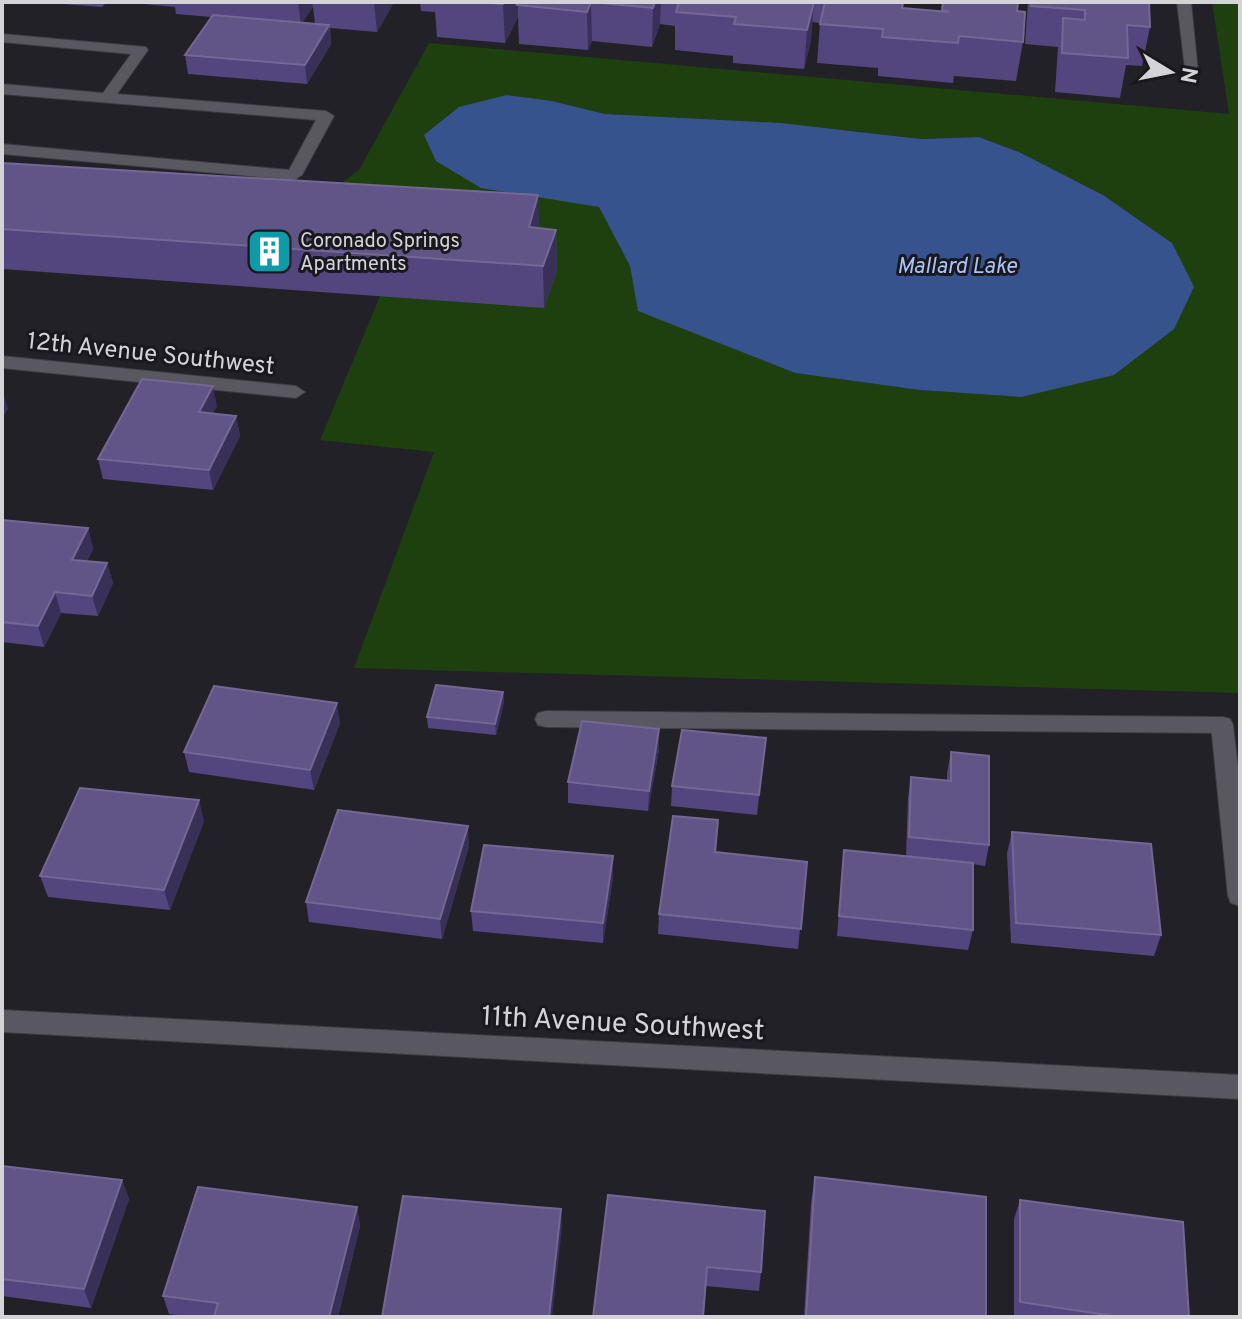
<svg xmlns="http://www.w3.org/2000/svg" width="1242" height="1319" font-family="Overpass,sans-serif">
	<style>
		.green { fill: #1d400e; fill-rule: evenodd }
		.water { fill: #37538d }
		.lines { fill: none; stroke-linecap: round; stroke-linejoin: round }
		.service-casing { stroke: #3c3b41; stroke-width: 2 }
		.minor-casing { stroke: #3c3b41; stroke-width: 2 }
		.service { fill: #595860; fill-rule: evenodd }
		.minor { fill: #595860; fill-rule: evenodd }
		.wall { fill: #53457e; fill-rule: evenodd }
		.shaded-wall { fill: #393057 }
		.building { fill: #615487; stroke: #736894; stroke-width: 2 }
		.labels { text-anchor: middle; stroke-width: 6; stroke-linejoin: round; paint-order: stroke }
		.far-poi-label { font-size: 20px; fill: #d4d4d8; stroke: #19181f; text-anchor: start }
		.far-water-label { font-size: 22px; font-style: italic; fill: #aac4f8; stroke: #19181f }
		.street-label { font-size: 24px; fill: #d4d4d8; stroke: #19181f }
		.near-street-label { font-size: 28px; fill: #d4d4d8; stroke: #19181f }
	</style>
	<rect width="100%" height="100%" fill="#222128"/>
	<path class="green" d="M1212,2H1240V693L354,668L434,452L320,440L380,296L289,222L359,170L429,43L1229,114ZM552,101L605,114L846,130L921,139L979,137L1019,152L1103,195L1172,243L1021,397L920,390L795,373L639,311L630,266L599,207Z"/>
	<polygon class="water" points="507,95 552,101 605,114 781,123 921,139 979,137 1019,152 1103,195 1172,243 1194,287 1174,329 1114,375 1021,397 920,390 795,373 638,311 630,266 599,207 481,188 436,161 424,135 459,107"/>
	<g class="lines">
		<defs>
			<g id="service">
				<polygon points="2,34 146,47 148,50 117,94 326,111 334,116 302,175 294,180 2,154 2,144 289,170 316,120 2,94 2,84 103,93 131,54 2,42"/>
				<polygon points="546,711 1222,717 1230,719 1233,725 1230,731 1222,733 546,727 538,725 535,719 538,713"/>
			</g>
			<g id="minor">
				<polygon points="1177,2 1191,2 1198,72 1185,69"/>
				<polygon points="2,356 296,386 305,392 296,398 2,368"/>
				<polygon points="1222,717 1230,719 1233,725 1240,785 1240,906 1231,903 1228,896 1211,725 1214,719"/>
				<polygon points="2,1010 1240,1075 1240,1099 2,1032"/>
			</g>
		</defs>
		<use href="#service" class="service-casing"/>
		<use href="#minor" class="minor-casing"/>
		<use href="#service" class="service"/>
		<use href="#minor" class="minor"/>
	</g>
	<g class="wall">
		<polygon points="37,2 107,2 102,7"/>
		<path d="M122,2H394L377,32L330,28L331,44L307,84L188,74L185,55L211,17L176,14L175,7ZM313,7L315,24L302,23Z"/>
		<polygon points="420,2 904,2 903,8 942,11 943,2 1017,11 1023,42 1016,81 954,76 953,83 878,76 878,68 817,63 820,23 812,22 811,40 804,69 733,63 733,56 675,50 675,26 660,24 652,47 592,41 588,50 519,44 518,17 505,43 437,37 435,12 421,11"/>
		<polygon points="1028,2 1149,2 1150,27 1142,66 1126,65 1120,98 1055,92 1058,47 1025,44"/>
		<polygon points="2,163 556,230 557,271 544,308 2,269"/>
		<polygon points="217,406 213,413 236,416 240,436 213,490 103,479 98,459"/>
		<polygon points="2,520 88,528 93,549 87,561 107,563 113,583 98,616 61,613 44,647 2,642"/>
		<polygon points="503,692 504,702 496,735 428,728 427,717"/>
		<polygon points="340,723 314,790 189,772 184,752"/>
		<polygon points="659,729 659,750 648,811 568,803 568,782"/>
		<polygon points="766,738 757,815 671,806 672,786"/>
		<polygon points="951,752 989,845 985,866 973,864 973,930 968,950 837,936 844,850 906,856 908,798 911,777 947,781 947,773"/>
		<polygon points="204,821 170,910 48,897 40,876"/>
		<polygon points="1012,832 1161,935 1154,956 1011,943 1007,853"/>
		<polygon points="717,840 716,852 807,862 798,949 658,934 659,914"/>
		<polygon points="469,846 442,939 309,922 306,902"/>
		<polygon points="613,856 613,877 603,943 473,931 471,911"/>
		<polygon points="2,1166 122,1180 129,1199 91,1308 2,1296"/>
		<polygon points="815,1177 986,1317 804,1317 811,1203"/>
		<polygon points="608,1195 761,1272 759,1291 706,1286"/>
		<polygon points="1020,1200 1189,1317 1014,1317 1014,1219"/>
		<polygon points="357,1207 360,1226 338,1317 192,1317 169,1314 163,1296"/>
	</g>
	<g class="shaded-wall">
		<polygon points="298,2 312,2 313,7 301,25"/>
		<polygon points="374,2 394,2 377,32"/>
		<polygon points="504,2 518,2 518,17 505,43 503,4"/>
		<polygon points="591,2 592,41 588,50 587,12"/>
		<polygon points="655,2 661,2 660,24 652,47 653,8"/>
		<polygon points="814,2 811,40 804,69 807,30"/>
		<polygon points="329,25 331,44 307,84 305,65"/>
		<polygon points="538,195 540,237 529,227"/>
		<polygon points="556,230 557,271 544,308 543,266"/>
		<polygon points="213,386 217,406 203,432 199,412"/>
		<polygon points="2,389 8,409 2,418"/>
		<polygon points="236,416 240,436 213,490 209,470"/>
		<polygon points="88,528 93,549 77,580 72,560"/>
		<polygon points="107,563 113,583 98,616 92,596"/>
		<polygon points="55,592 61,613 44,647 38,626"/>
		<polygon points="503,692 504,702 496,735 495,724"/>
		<polygon points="337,703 340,723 314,790 310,770"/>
		<polygon points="659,729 659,750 648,811 649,791"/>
		<polygon points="766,738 764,759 757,815 759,795"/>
		<polygon points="199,800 204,821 170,910 164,890"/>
		<polygon points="468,826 469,846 442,939 440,919"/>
		<polygon points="613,856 613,877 603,943 603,923"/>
		<polygon points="122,1180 129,1199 91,1308 84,1289"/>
		<polygon points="357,1207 360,1226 338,1317 329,1317"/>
		<polygon points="561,1209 562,1228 552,1317 549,1317"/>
	</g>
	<g class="building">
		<polygon points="477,2 504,2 503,4"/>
		<polygon points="519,2 655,2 653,8 591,2 587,12 517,5"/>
		<polygon points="679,2 814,2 807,30 734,24 736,17 676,12"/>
		<polygon points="825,2 903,2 902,8 949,12 942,10 943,2 1018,2 1017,11 1025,12 1023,42 959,36 958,43 882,37 883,29 820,24"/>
		<polygon points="1032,2 1149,2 1150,27 1127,25 1128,58 1062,53 1063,18 1085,20 1085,10 1031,6"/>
		<polygon points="213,15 329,25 305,65 185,55"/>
		<polygon points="2,163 538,195 529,227 556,230 543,266 2,229"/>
		<polygon points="142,379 213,386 199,412 236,416 209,470 98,459"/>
		<polygon points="2,520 88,528 72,560 107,563 92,596 55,592 38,626 2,622"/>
		<polygon points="436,685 503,692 495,724 427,717"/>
		<polygon points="214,686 337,703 310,770 184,752"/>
		<polygon points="582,721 659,729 649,791 568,782"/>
		<polygon points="682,730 766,738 759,795 672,786"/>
		<polygon points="951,752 989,756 989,845 909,837 911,777 951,781"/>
		<polygon points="80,788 199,800 164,890 40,876"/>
		<polygon points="338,810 468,826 440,919 306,902"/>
		<polygon points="673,816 718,820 715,852 807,862 801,929 659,914"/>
		<polygon points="1012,832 1151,844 1161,935 1016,923"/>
		<polygon points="484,845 613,856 603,923 471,911"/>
		<polygon points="844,850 973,863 973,930 839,916"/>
		<polygon points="2,1166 122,1180 84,1289 2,1279"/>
		<polygon points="815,1177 986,1197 986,1317 806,1317"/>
		<polygon points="198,1187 357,1207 329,1317 214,1317 218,1303 163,1296"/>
		<polygon points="608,1195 765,1211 761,1272 707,1267 703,1317 593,1317"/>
		<polygon points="403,1196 561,1209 549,1317 382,1317"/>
		<polygon points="1020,1200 1183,1222 1189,1317 1120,1317 1020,1302"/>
	</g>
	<defs>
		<symbol id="building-square" viewBox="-11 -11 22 22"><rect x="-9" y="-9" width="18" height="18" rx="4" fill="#0f9aa8" stroke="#19181f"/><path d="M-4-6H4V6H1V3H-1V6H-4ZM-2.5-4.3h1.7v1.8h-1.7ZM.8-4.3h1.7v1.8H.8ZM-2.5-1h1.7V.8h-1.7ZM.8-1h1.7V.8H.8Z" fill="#fff"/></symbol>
	</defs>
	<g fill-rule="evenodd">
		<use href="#building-square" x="244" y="226" width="51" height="51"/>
	</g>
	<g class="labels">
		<g class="far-poi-label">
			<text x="300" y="247">Coronado Springs<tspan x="300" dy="23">Apartments</tspan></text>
		</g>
		<g class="far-water-label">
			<text x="957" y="273">Mallard Lake</text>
		</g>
		<g class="street-label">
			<text transform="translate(151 353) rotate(6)" y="8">12th Avenue Southwest</text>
		</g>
		<g class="near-street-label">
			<text transform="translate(623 1022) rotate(3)" y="10">11th Avenue Southwest</text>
		</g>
	</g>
	<rect width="1242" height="1319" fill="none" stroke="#d4d4d8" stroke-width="8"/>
	<g transform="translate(1170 72) rotate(100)" stroke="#19181f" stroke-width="6" paint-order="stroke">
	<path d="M0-6L14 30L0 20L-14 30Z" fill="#d4d4d8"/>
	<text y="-12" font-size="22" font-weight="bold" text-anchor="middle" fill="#d4d4d8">N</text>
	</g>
</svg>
